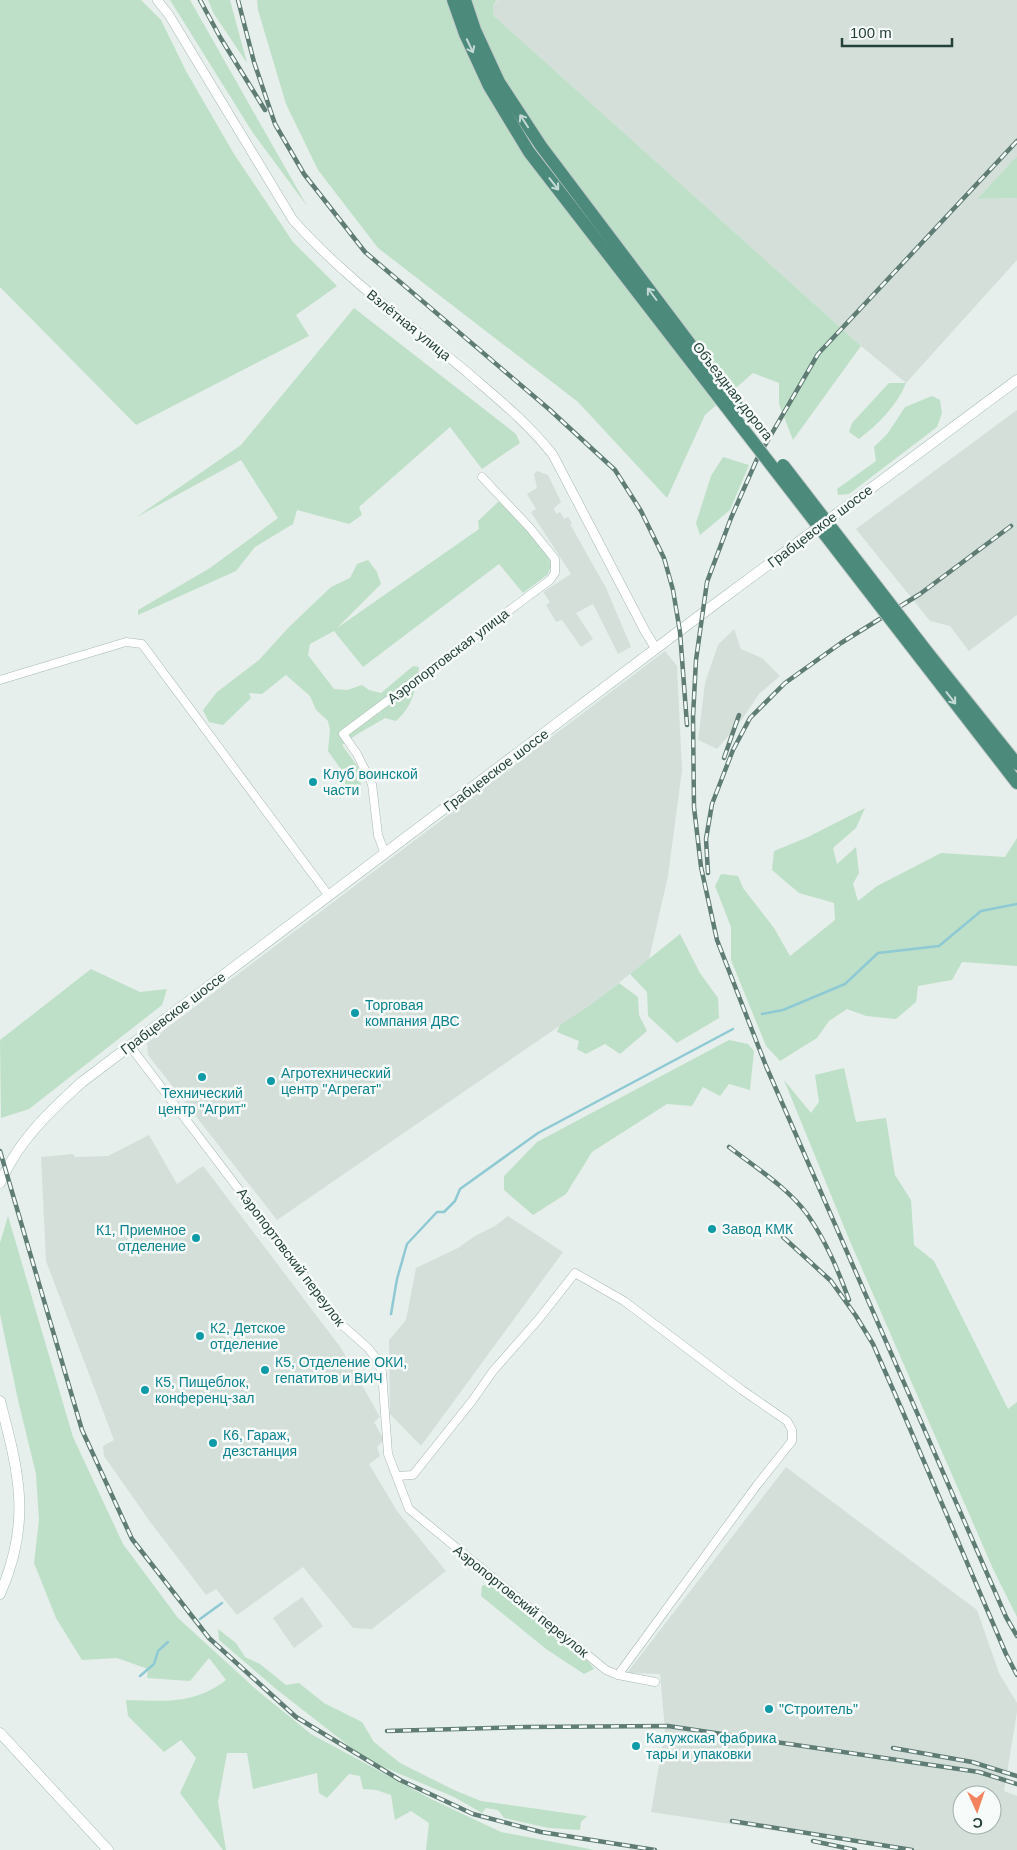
<svg xmlns="http://www.w3.org/2000/svg" width="1017" height="1850" font-family="Helvetica,sans-serif">
	<style>
		.built { fill: #d4dfda; fill-rule: evenodd }
		.green { fill: #bfe0c8 }
		.lines { fill: none; stroke-linecap: round; stroke-linejoin: round }
		.stream { stroke: #8ec9d4; stroke-width: 2.5 }
		.minor-casing { stroke: #a8b8b2; stroke-width: 9 }
		.tertiary-casing { stroke: #a8b8b2; stroke-width: 10 }
		.secondary-casing { stroke: #a4bbb3; stroke-width: 11 }
		.trunk-casing { stroke: #c2cac8; stroke-width: 14 }
		.minor { stroke: #fff; stroke-width: 8 }
		.tertiary { stroke: #fff; stroke-width: 9 }
		.secondary { stroke: #fff; stroke-width: 10 }
		.trunk { stroke: #4c8a7c; stroke-width: 12 }
		.rail-casing { stroke: #5f7d75; stroke-width: 4.5 }
		.rail { stroke: #f7fbf9; stroke-width: 2.5; stroke-dasharray: 8; stroke-linecap: butt }
		.trunk-bridge-casing { stroke: #c2cac8; stroke-width: 14; stroke-linecap: butt }
		.trunk-bridge { stroke: #4c8a7c; stroke-width: 12 }
		.oneway { stroke: #c4d9d4 }
		.culture-dot { fill: #0f9aa8; stroke: #f7fbf9; stroke-width: 2 }
		.labels { text-anchor: middle; stroke-width: 5; stroke-linejoin: round; paint-order: stroke }
		.street-label { font-size: 14px; fill: #24423a; stroke: #f7fbf9 }
		.culture-label { font-size: 14px; fill: #0d838f; stroke: #f7fbf9; text-anchor: start }
	</style>
	<rect width="100%" height="100%" fill="#e6efeb"/>
	<g class="built">
		<polygon points="498,0 1017,0 1017,156 977,199 1017,198 1017,260 906,383 861,346 494,16 493,5"/>
		<polygon points="1017,410 1017,615 969,651 950,626 930,621 856,529"/>
		<polygon points="537,471 548,475 561,502 554,508 556,514 560,512 564,519 568,517 572,523 570,524 606,588 631,647 618,654 593,604 576,613 593,639 581,647 562,620 556,622 546,605 550,602 543,592 571,574 531,512 536,509 527,494 537,488 534,474"/>
		<polygon points="734,629 741,649 762,658 780,676 759,694 738,725 717,749 698,740 705,683 718,645"/>
		<polygon points="665,651 677,666 682,770 668,876 649,959 593,1003 277,1220 148,1055 147,1043"/>
		<polygon points="149,1135 177,1184 203,1166 207,1171 341,1348 380,1417 374,1422 384,1440 377,1447 380,1456 369,1464 397,1511 446,1571 372,1629 353,1628 303,1567 237,1615 216,1589 206,1595 151,1523 104,1456 103,1446 114,1440 46,1261 41,1157 73,1154 75,1157 108,1156"/>
		<polygon points="508,1216 563,1252 421,1446 390,1414 389,1340 406,1320 416,1268 458,1248 475,1236 495,1226"/>
		<path d="M786,1467L977,1610L999,1673L1017,1703V1712L1004,1791L1017,1796V1850H902L651,1812L665,1730L660,1674L627,1673ZM962,1795H992V1825H962Z"/>
		<polygon points="302,1597 323,1626 294,1648 273,1618"/>
	</g>
	<g class="green">
		<polygon points="0,0 141,0 161,20 186,71 234,154 293,242 337,286 296,315 309,336 136,425 0,287"/>
		<polygon points="170,0 190,0 307,206 253,133"/>
		<polygon points="208,0 230,0 247,63 214,14"/>
		<polygon points="257,0 497,0 493,5 494,16 861,346 793,440 779,404 779,383 753,373 705,415 667,498 578,402 378,248 318,170 286,104 258,10"/>
		<polygon points="1017,156 1017,198 977,199"/>
		<polygon points="354,308 516,434 520,443 482,469 450,427 359,507 362,515 349,524 297,510 293,524 255,547 236,571 138,615 138,610 210,568 278,518 241,460 135,518 241,445"/>
		<path d="M889,383H906C897,406 878,424 859,439L849,432L852,423Z"/>
		<polygon points="932,396 940,400 942,413 937,427 849,494 838,495 837,489 876,461 874,447 888,433 905,407"/>
		<polygon points="723,457 749,465 730,510 700,535 696,523 711,476"/>
		<path d="M498,502L503,503L527,529L550,560L551,567L547,575L523,593L499,564L363,667L334,631L310,644L308,655L334,689L347,690L362,685L369,690L381,693L413,666L419,667C415,690 414,705 396,721L385,718L356,735L342,745L358,767L361,785L353,790L345,784V775L328,751L330,730L328,721L316,710L310,696L286,675L262,694L249,693L251,698L223,725L209,722L203,710L217,692L259,660L289,627L331,587L350,578L357,564L368,560L377,572L381,584L337,628L479,529L478,521Z"/>
		<polygon points="865,808 856,828 833,848 837,864 856,847 859,873 853,884 858,901 877,886 941,853 1005,857 1017,838 1017,966 962,962 952,980 918,986 916,1002 896,1019 866,1016 847,1009 829,1021 817,1038 780,1061 766,1046 731,960 731,927 715,886 721,874 738,876 743,888 774,928 790,956 835,920 834,903 799,893 772,870 774,851 808,837"/>
		<polygon points="680,934 700,973 718,998 719,1018 677,1043 648,1016 647,992 630,974"/>
		<polygon points="91,969 140,992 167,989 162,1005 29,1109 1,1118 0,1040"/>
		<polygon points="619,983 638,997 639,1015 647,1031 620,1054 605,1044 586,1054 577,1049 579,1041 557,1032 560,1025 593,1003"/>
		<polygon points="729,1040 748,1044 754,1051 750,1090 729,1084 720,1096 703,1087 692,1106 667,1104 592,1152 566,1194 533,1215 504,1190 504,1176 537,1142"/>
		<polygon points="844,1068 856,1122 886,1118 895,1175 911,1200 914,1245 934,1261 1008,1409 1017,1402 1017,1617 994,1571 849,1239 784,1080 811,1113 819,1102 815,1075"/>
		<path d="M8,1216L73,1437L123,1544L178,1618L258,1691L311,1734L433,1800L501,1832L595,1850H426L429,1823L411,1811L395,1820L391,1795L376,1790L363,1789L360,1776L349,1774L327,1798L319,1793L317,1773L253,1789L247,1753H227L218,1802L226,1850H223L180,1793L196,1758L181,1740L164,1752L128,1716L126,1700C165,1701 193,1705 226,1680L209,1658L190,1681L147,1678L148,1669L117,1658L82,1660L56,1618L34,1563L39,1520L36,1474L18,1400L0,1314V1243Z"/>
		<polygon points="489,1583 586,1658 594,1669 584,1674 546,1649 481,1596 482,1586"/>
		<polygon points="218,1629 236,1643 245,1657 260,1664 286,1685 299,1683 324,1703 362,1722 374,1742 400,1763 454,1790 481,1801 587,1816 581,1822 580,1830 549,1828 504,1818 498,1810 486,1808 482,1813 454,1797 367,1760 276,1689 219,1640"/>
	</g>
	<g class="lines">
		<g class="stream">
			<polyline points="762,1014 783,1010 845,984 878,953 939,946 981,911 1017,904"/>
			<polyline points="391,1314 397,1279 407,1244 437,1212 444,1212 455,1201 460,1189 538,1133 733,1029"/>
			<polyline points="200,1619 222,1603"/>
			<polyline points="140,1676 154,1664 158,1651 168,1642"/>
		</g>
		<defs>
			<g id="minor">
				<polyline points="0,680 126,642 142,644 329,896"/>
				<polyline points="385,854 378,835 372,784 357,754 343,734 550,580 555,573 555,559 530,528 482,477"/>
				<polyline points="130,1046 341,1324 368,1348 376,1358 382,1372 388,1454 409,1509 606,1670 618,1675 655,1682"/>
				<polyline points="397,1476 413,1475 472,1401 493,1371 538,1320 575,1273 624,1301 742,1390 787,1421 792,1430 792,1441 757,1485 618,1675"/>
			</g>
			<path id="tertiary" d="M157,0L169,15L293,220C345,278 409,324 468,373C498,399 529,424 553,455L645,631L656,649"/>
			<g id="secondary">
				<path d="M0,1183C18,1141 49,1112 82,1082L703,613L1017,380"/>
				<path d="M0,1401C19,1473 32,1522 0,1594"/>
				<polyline points="0,1733 108,1850"/>
			</g>
			<g id="trunk">
				<polyline points="453,0 465,34 489,86 529,152 737,421"/>
				<polyline points="465,0 475,30 499,82 541,146 740,410"/>
				<polyline points="928,653 1017,764"/>
				<polyline points="921,659 1017,783"/>
			</g>
		</defs>
		<use href="#minor" class="minor-casing"/>
		<use href="#tertiary" class="tertiary-casing"/>
		<use href="#secondary" class="secondary-casing"/>
		<use href="#trunk" class="trunk-casing"/>
		<use href="#minor" class="minor"/>
		<use href="#tertiary" class="tertiary"/>
		<use href="#secondary" class="secondary"/>
		<use href="#trunk" class="trunk"/>
		<defs>
			<g id="rail">
				<polyline points="200,0 220,37 265,110"/>
				<polyline points="238,0 254,62 275,124 304,174 365,252 550,410 615,470 641,511 664,558 673,590 680,632 687,725"/>
				<polyline points="1017,141 818,354 757,459 731,518 707,582 696,660 693,717 694,807 701,867 717,940 766,1066 1006,1617 1017,1636"/>
				<polyline points="724,758 739,715"/>
				<polyline points="708,873 706,839 712,804 733,750 750,718 785,683 841,643 920,594 1011,526"/>
				<path d="M729,1147C755,1167 788,1188 807,1214C826,1241 838,1270 849,1300"/>
				<polyline points="0,1151 82,1430 132,1539 209,1638 296,1717 400,1780 473,1814 541,1832 655,1850"/>
				<polyline points="783,1237 831,1281 856,1316 873,1344 902,1410 1006,1654 1017,1675"/>
				<polyline points="387,1731 526,1727 668,1726 979,1772 1017,1784"/>
				<polyline points="893,1748 972,1762 1017,1776"/>
				<polyline points="732,1821 912,1850"/>
				<polyline points="813,1841 855,1850"/>
			</g>
		</defs>
		<use href="#rail" class="rail-casing"/>
		<use href="#rail" class="rail"/>
		<defs>
			<g id="trunk-bridge">
				<polyline points="737,421 921,659"/>
				<polyline points="783,465 928,653"/>
			</g>
		</defs>
		<use href="#trunk-bridge" class="trunk-bridge-casing"/>
		<use href="#trunk-bridge" class="trunk-bridge"/>
	</g>
	<defs><path id="oneway-shaft" d="M-6 0H5M1.5-3L5.5 0L1.5 3" fill="none" stroke-width="1.6" stroke-linecap="round" stroke-linejoin="round" transform="scale(1.25)"/></defs>
	<g class="oneway">
		<use href="#oneway-shaft" transform="translate(470 46) rotate(65)"/>
		<use href="#oneway-shaft" transform="translate(524 121) rotate(-123)"/>
		<use href="#oneway-shaft" transform="translate(554 184) rotate(52)"/>
		<use href="#oneway-shaft" transform="translate(652 294) rotate(-127)"/>
		<use href="#oneway-shaft" transform="translate(951 698) rotate(52)"/>
	</g>
	<g class="culture-dot">
		<circle cx="313" cy="782" r="5"/>
		<circle cx="355" cy="1013" r="5"/>
		<circle cx="202" cy="1077" r="5"/>
		<circle cx="271" cy="1081" r="5"/>
		<circle cx="712" cy="1229" r="5"/>
		<circle cx="196" cy="1238" r="5"/>
		<circle cx="200" cy="1336" r="5"/>
		<circle cx="265" cy="1370" r="5"/>
		<circle cx="145" cy="1390" r="5"/>
		<circle cx="213" cy="1443" r="5"/>
		<circle cx="769" cy="1709" r="5"/>
		<circle cx="636" cy="1746" r="5"/>
	</g>
	<g class="labels">
		<g class="street-label">
			<text transform="translate(409 325) rotate(39)" y="5">Взлётная улица</text>
			<text transform="translate(733 391) rotate(52)" y="5">Объездная дорога</text>
			<text transform="translate(820 526) rotate(-37)" y="5">Грабцевское шоссе</text>
			<text transform="translate(448 656) rotate(-37)" y="5">Аэропортовская улица</text>
			<text transform="translate(496 770) rotate(-37)" y="5">Грабцевское шоссе</text>
			<text transform="translate(173 1013) rotate(-37)" y="5">Грабцевское шоссе</text>
			<text transform="translate(291 1257) rotate(53)" y="5">Аэропортовский переулок</text>
			<text transform="translate(521 1601) rotate(39)" y="5">Аэропортовский переулок</text>
		</g>
		<g class="culture-label">
			<text x="323" y="779">Клуб воинской<tspan x="323" dy="16">части</tspan></text>
			<text x="365" y="1010">Торговая<tspan x="365" dy="16">компания ДВС</tspan></text>
			<text x="281" y="1078">Агротехнический<tspan x="281" dy="16">центр "Агрегат"</tspan></text>
			<text x="202" y="1098" text-anchor="middle">Технический<tspan x="202" dy="16">центр "Агрит"</tspan></text>
			<text x="722" y="1234">Завод КМК</text>
			<text x="186" y="1235" text-anchor="end">К1, Приемное<tspan x="186" dy="16">отделение</tspan></text>
			<text x="210" y="1333">К2, Детское<tspan x="210" dy="16">отделение</tspan></text>
			<text x="275" y="1367">К5, Отделение ОКИ,<tspan x="275" dy="16">гепатитов и ВИЧ</tspan></text>
			<text x="155" y="1387">К5, Пищеблок,<tspan x="155" dy="16">конференц-зал</tspan></text>
			<text x="223" y="1440">К6, Гараж,<tspan x="223" dy="16">дезстанция</tspan></text>
			<text x="779" y="1714">"Строитель"</text>
			<text x="646" y="1743">Калужская фабрика<tspan x="646" dy="16">тары и упаковки</tspan></text>
		</g>
	</g>
	<g transform="translate(977 1810) rotate(177)"><circle r="24" fill="#f7fbf9" stroke="#a3b1ad"/>
	<path d="M0-4L9 19L0 12L-9 19Z" fill="#f4845f"/>
	<text y="-8" font-size="14" font-weight="bold" text-anchor="middle" fill="#24423a">С</text>
	</g>
	<path d="M842 38v8h110v-8" fill="none" stroke="#24423a" stroke-width="2.5"/>
	<text x="850" y="38" font-size="15" fill="#24423a" stroke="#f7fbf9" stroke-width="4" paint-order="stroke">100 m</text>
</svg>
